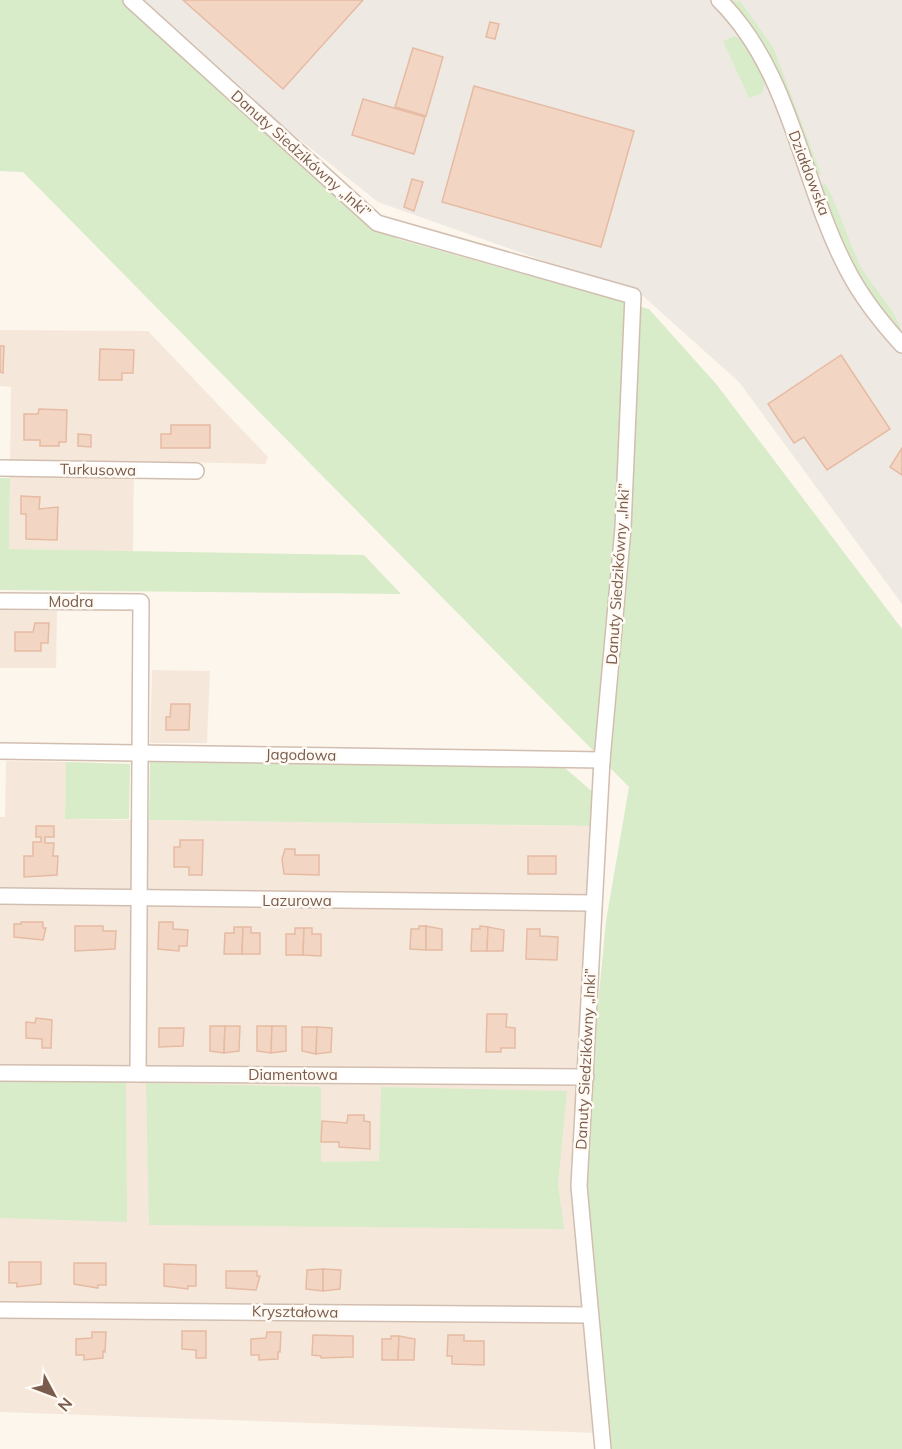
<svg xmlns="http://www.w3.org/2000/svg" width="902" height="1449" font-family="Mulish,sans-serif">
	<style>
		.residential { fill: #f5e8da }
		.industrial { fill: #efe9e4 }
		.green { fill: #d8ecc9 }
		.building { fill: #f3d5c3; stroke: #e6bba3; stroke-width: 1.5 }
		.lines { fill: none; stroke-linecap: round; stroke-linejoin: round }
		.minor-casing { stroke: #d1beb0; stroke-width: 18 }
		.minor { stroke: #fff; stroke-width: 15 }
		.labels { text-anchor: middle; stroke-width: 5; stroke-linejoin: round; paint-order: stroke }
		.street-label { font-size: 15px; fill: #7a5c4d; stroke: #fffaf3 }
	</style>
	<rect width="100%" height="100%" fill="#fdf6ec"/>
	<g class="residential">
		<polygon points="0,330 148,331 268,457 265,464 134,461 133,552 9,549 11,387 0,386"/>
		<polygon points="0,610 57,611 56,668 0,668"/>
		<polygon points="152,670 210,671 207,743 150,743"/>
		<polygon points="6,761 66,762 65,819 591,826 575,1187 599,1433 0,1412 0,817 5,817"/>
	</g>
	<polygon class="industrial" points="131,0 902,0 902,604 739,382 643,296 378,202 246,97"/>
	<g class="green">
		<polygon points="0,0 131,0 246,97 398,239 649,309 717,385 902,629 902,1449 612,1449 602,1382 586,1164 591,1077 606,921 629,787 23,172 0,171"/>
		<path d="M728,0L740,1L773,47L821,174L817,176C794,116 778,44 728,0Z"/>
		<path d="M735,36C750,42 759,68 766,83L761,94L749,98L723,41Z"/>
		<path d="M825,184C832,191 853,253 862,269C872,286 902,318 902,335C863,289 842,243 820,186Z"/>
		<polygon points="0,478 10,478 9,549 364,555 401,594 0,590"/>
		<polygon points="66,762 130,764 129,819 65,819"/>
		<polygon points="150,762 565,768 594,793 591,826 149,820"/>
		<polygon points="0,1080 126,1080 127,1222 0,1218"/>
		<polygon points="146,1083 321,1087 321,1162 379,1161 381,1087 567,1091 558,1184 564,1229 149,1225"/>
	</g>
	<g class="building">
		<polygon points="183,0 363,0 283,89"/>
		<polygon points="490,22 499,24 495,39 486,37"/>
		<polygon points="413,48 443,57 426,116 395,107"/>
		<polygon points="474,86 634,131 601,247 442,202"/>
		<polygon points="363,99 425,117 414,154 352,135"/>
		<polygon points="412,179 423,182 414,211 404,207"/>
		<polygon points="0,346 4,346 3,373 0,372"/>
		<polygon points="100,349 134,350 133,373 122,373 122,380 99,380"/>
		<polygon points="841,355 890,429 827,470 804,437 794,443 768,404"/>
		<polygon points="39,409 67,410 66,442 59,442 59,446 40,446 40,440 24,440 24,414 38,414"/>
		<polygon points="171,425 210,425 210,448 161,448 161,434 171,434"/>
		<polygon points="78,434 91,435 91,447 78,446"/>
		<polygon points="902,448 902,475 890,467"/>
		<polygon points="21,496 40,497 39,509 58,507 57,540 26,539 26,514 21,514"/>
		<polygon points="35,623 49,623 48,643 41,643 41,651 15,651 15,632 33,632"/>
		<polygon points="171,704 190,704 189,730 166,730 166,717 170,717"/>
		<polygon points="36,826 54,826 54,837 45,837 45,843 54,843 53,856 58,856 57,875 24,877 24,856 33,856 33,842 41,842 41,837 36,837"/>
		<polygon points="180,840 203,840 202,875 189,875 189,867 174,867 174,847 180,847"/>
		<polygon points="285,849 295,849 295,855 319,855 319,875 284,874 282,859"/>
		<rect x="528" y="856" width="28" height="18"/>
		<polygon points="21,922 43,922 43,928 46,928 43,940 14,937 14,924 21,924"/>
		<polygon points="159,922 173,922 173,929 188,930 187,946 179,946 179,951 158,949"/>
		<polygon points="75,926 103,926 103,931 116,931 115,949 75,951"/>
		<polygon points="419,926 426,926 426,950 410,949 411,929 419,929"/>
		<polygon points="426,926 442,929 442,950 426,950"/>
		<polygon points="480,926 488,927 487,951 471,951 472,929 480,929"/>
		<polygon points="234,927 243,927 242,954 224,954 225,933 234,933"/>
		<polygon points="243,927 251,927 251,933 260,933 260,954 242,954"/>
		<polygon points="488,927 504,930 503,951 487,951"/>
		<polygon points="295,928 304,928 303,955 286,955 286,934 295,934"/>
		<polygon points="304,928 312,928 312,934 321,934 321,956 303,955"/>
		<polygon points="527,929 540,929 540,936 558,937 557,960 526,959"/>
		<polygon points="487,1014 507,1014 506,1027 515,1028 515,1048 501,1048 501,1052 486,1052"/>
		<polygon points="36,1018 52,1020 51,1048 42,1048 42,1039 26,1038 26,1022 35,1023"/>
		<polygon points="210,1026 225,1026 224,1053 210,1051"/>
		<polygon points="225,1026 240,1026 239,1051 224,1053"/>
		<polygon points="257,1026 272,1026 271,1053 257,1051"/>
		<polygon points="272,1026 286,1026 286,1051 271,1053"/>
		<polygon points="302,1027 317,1027 316,1054 302,1051"/>
		<polygon points="317,1027 332,1028 331,1052 316,1054"/>
		<polygon points="159,1028 184,1028 183,1046 159,1047"/>
		<polygon points="348,1115 364,1115 364,1121 370,1122 370,1149 339,1147 339,1142 321,1142 322,1121 347,1123"/>
		<polygon points="9,1262 41,1262 41,1284 17,1287 17,1283 9,1283"/>
		<polygon points="74,1263 106,1263 106,1285 98,1285 98,1288 74,1284"/>
		<polygon points="164,1264 196,1265 196,1286 188,1286 188,1289 164,1286"/>
		<polygon points="323,1269 323,1291 306,1289 307,1270"/>
		<polygon points="323,1269 341,1270 340,1289 323,1291"/>
		<polygon points="226,1271 257,1271 257,1276 260,1276 256,1290 226,1288"/>
		<polygon points="182,1331 206,1331 206,1358 196,1358 196,1350 182,1349"/>
		<polygon points="92,1332 106,1332 105,1352 103,1351 103,1358 84,1360 84,1355 76,1355 76,1339 92,1338"/>
		<polygon points="267,1332 281,1332 280,1352 278,1352 278,1359 259,1360 259,1355 251,1355 251,1339 266,1338"/>
		<polygon points="313,1335 353,1336 353,1357 321,1358 321,1356 312,1355"/>
		<polygon points="448,1335 464,1335 464,1341 484,1341 484,1365 452,1364 452,1356 447,1356"/>
		<polygon points="391,1336 399,1336 398,1360 382,1360 382,1339 391,1339"/>
		<polygon points="399,1336 415,1339 414,1360 398,1360"/>
	</g>
	<g class="lines">
		<defs>
			<g id="minor">
				<polyline points="131,0 377,223 633,296 623,528 602,760 579,1186 603,1449"/>
				<path d="M719,0C792,72 801,183 848,271C862,298 882,323 902,345"/>
				<polyline points="0,468 196,471"/>
				<polyline points="0,601 141,602 138,1074"/>
				<polyline points="0,751 602,760"/>
				<polyline points="0,896 593,903"/>
				<polyline points="0,1073 586,1077"/>
				<polyline points="0,1310 590,1315"/>
			</g>
		</defs>
		<use href="#minor" class="minor-casing"/>
		<use href="#minor" class="minor"/>
	</g>
	<g class="labels">
		<g class="street-label">
			<text transform="translate(301 154) rotate(42)" y="5">Danuty Siedzikówny „Inki”</text>
			<text transform="translate(809 173) rotate(69)" y="5">Działdowska</text>
			<text transform="translate(98 470) rotate(1)" y="5">Turkusowa</text>
			<text transform="translate(618 574) rotate(-86)" y="5">Danuty Siedzikówny „Inki”</text>
			<text x="71" y="607">Modra</text>
			<text transform="translate(301 755) rotate(1)" y="5">Jagodowa</text>
			<text x="297" y="906">Lazurowa</text>
			<text transform="translate(586 1059) rotate(-87)" y="5">Danuty Siedzikówny „Inki”</text>
			<text x="293" y="1080">Diamentowa</text>
			<text transform="translate(295 1312) rotate(1)" y="5">Kryształowa</text>
		</g>
	</g>
	<g transform="translate(54 1395) rotate(131)" stroke="#fffaf3" stroke-width="4.5" paint-order="stroke">
	<path d="M0-4.5L10 22L0 15L-10 22Z" fill="#7a5c4d"/>
	<text y="-9" font-size="16" font-weight="bold" text-anchor="middle" fill="#7a5c4d">N</text>
	</g>
</svg>
